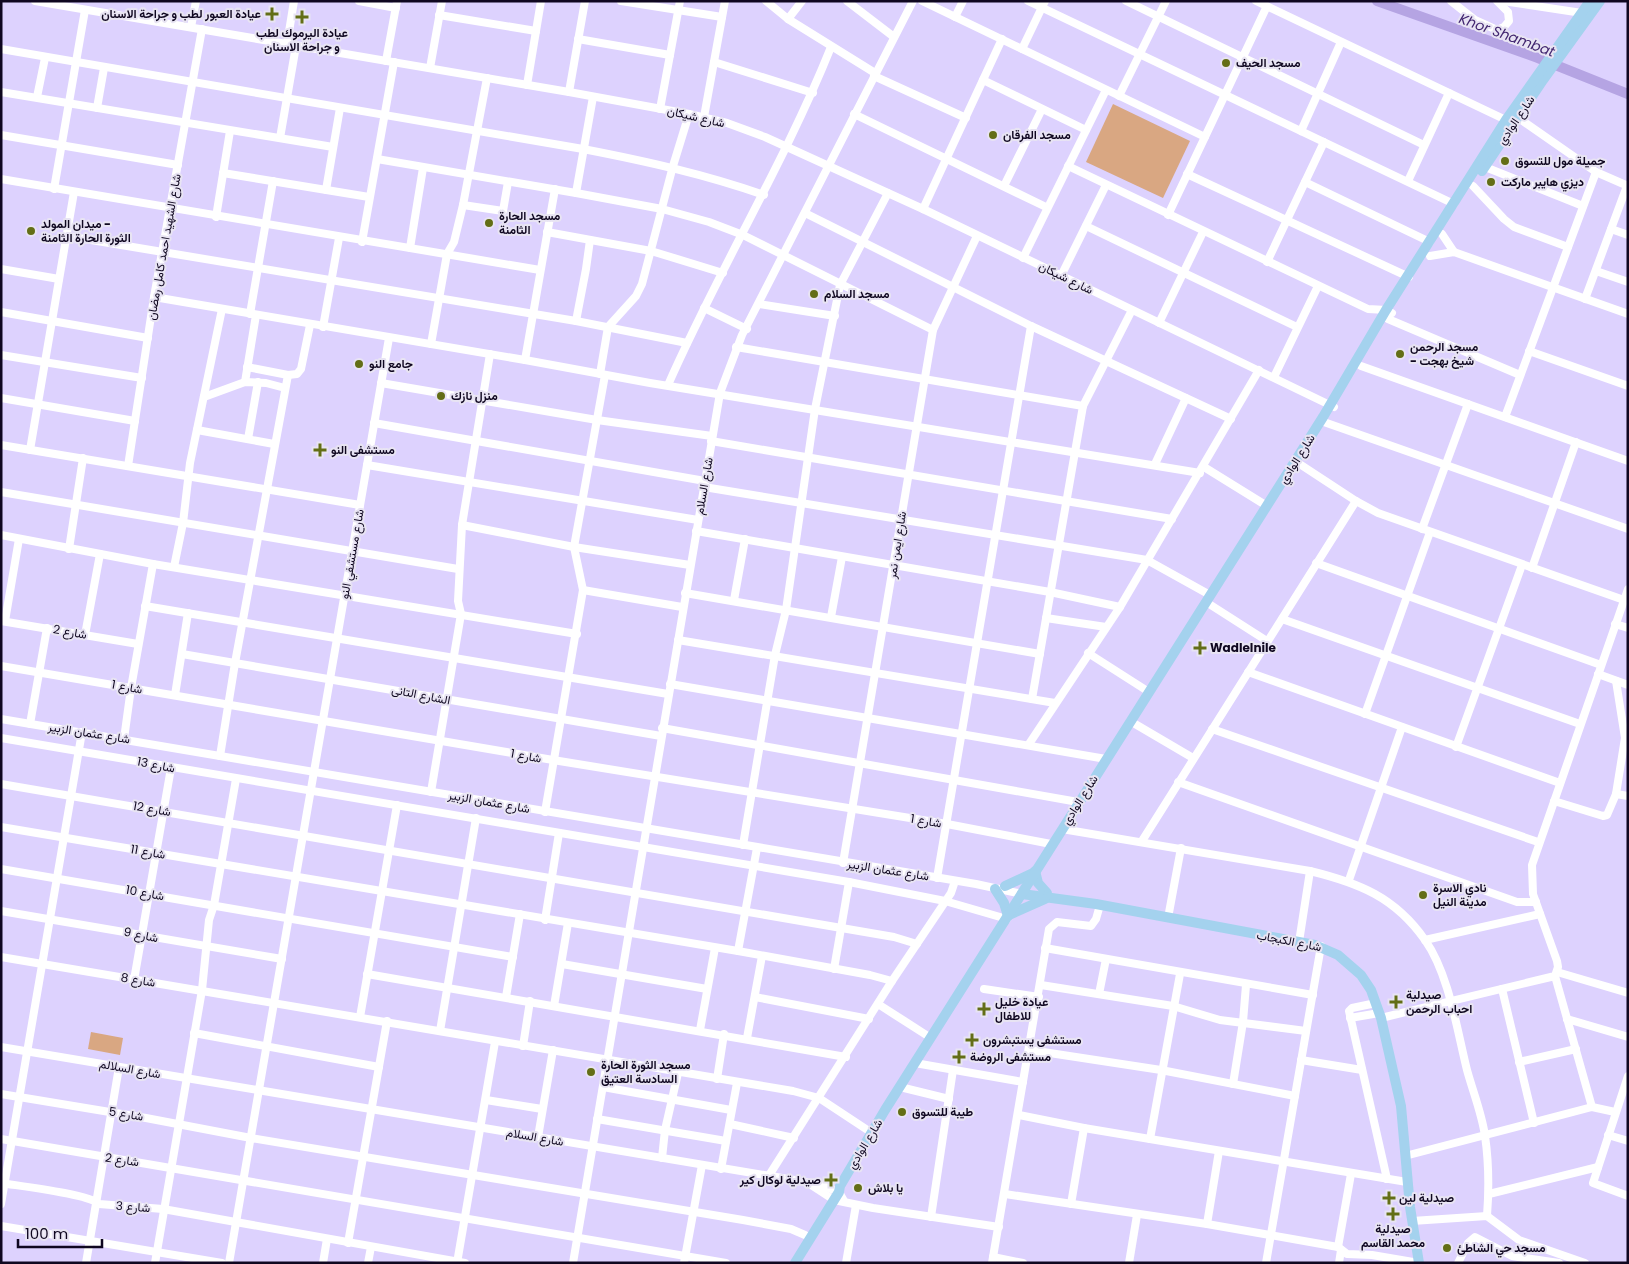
<svg xmlns="http://www.w3.org/2000/svg" width="1629" height="1264" font-family="Poppins,Vazirmatn,sans-serif">
	<style>
		.green { fill: #d9a782 }
		.lines { fill: none; stroke-linecap: round; stroke-linejoin: round }
		.river { stroke: #b5a4e3; stroke-width: 10 }
		.minor { stroke: #fff; stroke-width: 8 }
		.major { stroke: #a4d2ee; stroke-width: 10 }
		.poi-dot { fill: #636e16; stroke: #e8e4f3; stroke-width: 2 }
		.labels { text-anchor: middle; stroke-width: 4; stroke-linejoin: round; paint-order: stroke }
		.poi-label { font-size: 12px; font-weight: bold; fill: #0f0720; stroke: #e8e4f3; text-anchor: start }
		.street-label { font-size: 12px; fill: #0f0720; stroke: #e8e4f3 }
		.water-label { font-size: 14px; font-style: italic; fill: #422670; stroke: #e8e4f3 }
	</style>
	<rect width="100%" height="100%" fill="#ddd2fe"/>
	<g class="green">
		<polygon points="1113,104 1190,141 1163,198 1086,162"/>
		<polygon points="91,1032 123,1038 120,1055 88,1049"/>
	</g>
	<g class="lines">
		<polyline class="river" points="1377,1 1538,58 1628,94"/>
		<g class="minor">
			<polyline points="35,1 569,92 689,114 727,123 765,137 923,209 1334,407"/>
			<polyline points="359,1 396,8"/>
			<polyline points="621,1 722,17"/>
			<polyline points="766,1 788,19 875,73"/>
			<polyline points="847,1 894,37"/>
			<polyline points="922,1 1205,137"/>
			<polyline points="1028,1 1454,204"/>
			<polyline points="1126,1 1424,145"/>
			<polyline points="1256,1 1506,120"/>
			<polyline points="1451,1 1475,20 1497,30 1504,27 1509,21 1508,12 1497,1"/>
			<polyline points="1503,1 1582,13"/>
			<polyline points="439,15 536,31"/>
			<polyline points="955,17 963,1"/>
			<polyline points="788,19 802,1"/>
			<polyline points="191,27 196,1"/>
			<polyline points="578,39 670,55"/>
			<polyline points="287,44 294,1"/>
			<path d="M1,49L583,149C645,161 704,174 764,195"/>
			<polyline points="1022,49 1045,1"/>
			<polyline points="386,61 397,1"/>
			<polyline points="714,62 813,93"/>
			<polyline points="430,68 442,1"/>
			<polyline points="874,76 966,118"/>
			<polyline points="983,80 1086,130"/>
			<polyline points="527,85 541,1"/>
			<polyline points="1,92 333,147"/>
			<polyline points="569,92 585,1"/>
			<polyline points="1119,96 1166,1"/>
			<polyline points="37,97 45,58"/>
			<polyline points="97,108 104,68"/>
			<polyline points="660,109 680,1"/>
			<polyline points="854,114 1046,207"/>
			<polyline points="704,117 725,1"/>
			<polyline points="1517,117 1596,172 1628,186"/>
			<polyline points="1301,131 1341,42"/>
			<polyline points="1,135 178,165"/>
			<polyline points="280,138 296,46"/>
			<polyline points="377,159 576,193 662,209 709,222 743,235 933,330"/>
			<polyline points="1068,166 1368,309 1386,310 1392,313"/>
			<polyline points="1485,167 1583,206"/>
			<polyline points="223,173 369,197"/>
			<polyline points="1187,174 1409,277"/>
			<polyline points="1,179 540,270"/>
			<polyline points="1408,181 1449,93"/>
			<polyline points="1305,182 1430,242"/>
			<polyline points="1004,186 1042,109"/>
			<polyline points="1473,186 1504,219 1514,227 1568,247"/>
			<polyline points="54,189 85,10"/>
			<polyline points="326,190 340,108"/>
			<polyline points="576,193 593,97"/>
			<polyline points="463,205 503,211 508,182"/>
			<polyline points="923,209 1002,39"/>
			<polyline points="805,213 1031,326 1231,419"/>
			<polyline points="1168,215 1267,6"/>
			<polyline points="216,217 230,131"/>
			<polyline points="1086,226 1297,327"/>
			<polyline points="1611,229 1628,235"/>
			<polyline points="547,232 651,251 723,273"/>
			<polyline points="1442,234 1454,252"/>
			<polyline points="67,236 576,321 687,343"/>
			<polyline points="362,242 394,62"/>
			<polyline points="410,248 423,168"/>
			<polyline points="1430,256 1454,252 1628,314"/>
			<polyline points="1023,258 1106,90"/>
			<polyline points="1267,262 1324,142"/>
			<polyline points="1,269 59,279"/>
			<polyline points="1596,271 1628,282"/>
			<polyline points="1061,276 1106,185"/>
			<polyline points="154,297 525,360 650,383 1200,473"/>
			<polyline points="1585,299 1627,186"/>
			<polyline points="759,304 835,316"/>
			<polyline points="704,308 747,329"/>
			<polyline points="1,312 148,338"/>
			<polyline points="250,314 273,181"/>
			<polyline points="1388,319 1520,375"/>
			<polyline points="576,321 586,269 590,240"/>
			<polyline points="1159,323 1203,232"/>
			<polyline points="323,327 339,238"/>
			<polyline points="431,344 447,254 454,242 463,205 487,78"/>
			<polyline points="736,347 1083,406"/>
			<polyline points="1529,351 1628,386"/>
			<polyline points="1,355 142,378"/>
			<polyline points="525,360 555,189"/>
			<polyline points="1361,366 1628,461"/>
			<polyline points="247,367 288,375 297,374 301,369 310,325"/>
			<polyline points="600,374 608,327 636,296 642,284 673,166 689,114"/>
			<polyline points="1274,377 1318,286"/>
			<polyline points="245,382 256,315"/>
			<polyline points="381,383 597,420 712,436"/>
			<path d="M668,385C718,271 784,164 831,47"/>
			<polyline points="204,397 245,382 266,383 285,388"/>
			<polyline points="1,398 135,421"/>
			<polyline points="1505,417 1596,172"/>
			<polyline points="1321,421 1628,529"/>
			<polyline points="374,423 705,481"/>
			<polyline points="197,430 274,444"/>
			<polyline points="248,439 258,382"/>
			<polyline points="711,441 1172,519"/>
			<polyline points="1,445 360,505"/>
			<polyline points="30,450 74,192"/>
			<polyline points="1295,461 1356,501 1378,513 1624,600"/>
			<polyline points="1155,464 1186,398"/>
			<polyline points="367,465 698,520"/>
			<polyline points="128,466 154,297 202,29"/>
			<polyline points="1204,467 1267,506"/>
			<polyline points="704,487 1147,560 1210,595"/>
			<polyline points="1,492 458,569"/>
			<polyline points="462,525 574,547 690,565"/>
			<polyline points="1422,529 1468,404"/>
			<polyline points="696,531 1050,592 1120,607"/>
			<polyline points="1,535 153,564 577,634"/>
			<polyline points="69,549 83,458"/>
			<polyline points="1316,563 1601,665"/>
			<polyline points="174,567 183,523 190,463 222,309"/>
			<polyline points="1532,568 1576,442"/>
			<polyline points="583,590 682,607"/>
			<polyline points="685,593 1040,654"/>
			<polyline points="734,600 745,539"/>
			<polyline points="1206,602 1267,641"/>
			<polyline points="145,606 668,694"/>
			<polyline points="831,617 842,557"/>
			<polyline points="1046,618 1106,627"/>
			<polyline points="1282,619 1580,724"/>
			<polyline points="1,621 138,644"/>
			<polyline points="5,621 19,539"/>
			<polyline points="1615,624 1628,628"/>
			<polyline points="85,635 100,554"/>
			<polyline points="678,640 1055,703"/>
			<polyline points="1088,653 1149,692"/>
			<polyline points="182,654 661,736"/>
			<polyline points="1,666 553,760 947,824 1051,844"/>
			<polyline points="1248,672 1560,783"/>
			<polyline points="1598,674 1628,685"/>
			<polyline points="670,684 1106,759"/>
			<polyline points="175,695 188,613"/>
			<polyline points="1032,699 1083,406 1132,310"/>
			<polyline points="1365,714 1430,532"/>
			<polyline points="1,719 976,884 1022,894"/>
			<polyline points="1130,721 1193,758"/>
			<polyline points="30,724 47,628"/>
			<polyline points="662,728 1078,802"/>
			<polyline points="1212,729 1538,842"/>
			<polyline points="1,738 849,882 945,901 1007,919"/>
			<polyline points="124,739 131,688 153,564"/>
			<polyline points="1029,744 1120,607 1259,370"/>
			<polyline points="1456,747 1522,565"/>
			<polyline points="220,756 235,663 288,375"/>
			<polyline points="1178,782 1517,902 1536,902"/>
			<polyline points="1,784 894,937 917,944"/>
			<polyline points="431,792 461,614 458,601 462,525 490,354"/>
			<polyline points="1616,794 1628,796"/>
			<polyline points="1554,801 1603,816 1607,815 1616,794 1625,738 1616,681"/>
			<polyline points="545,812 583,590 574,547 605,375"/>
			<polyline points="1,827 738,951 870,975 892,981"/>
			<path d="M1062,829L1310,871C1359,883 1395,897 1425,940C1449,974 1457,1030 1467,1070C1473,1092 1482,1114 1485,1136C1489,1163 1489,1190 1487,1216"/>
			<polyline points="1142,841 1356,501"/>
			<polyline points="743,845 775,655 786,610 815,409 840,285 888,193"/>
			<polyline points="843,863 933,330 977,236"/>
			<polyline points="1,869 513,957"/>
			<polyline points="937,878 1031,326"/>
			<polyline points="1349,880 1402,727"/>
			<polyline points="1,911 282,959"/>
			<polyline points="1168,918 1181,848"/>
			<polyline points="545,920 559,833"/>
			<polyline points="1425,940 1540,914"/>
			<polyline points="1299,942 1310,871"/>
			<polyline points="1045,948 1313,995"/>
			<polyline points="738,951 757,848"/>
			<polyline points="1,957 793,1091 819,1098 872,1133"/>
			<polyline points="562,964 707,989"/>
			<polyline points="834,969 849,882"/>
			<polyline points="1557,972 1628,993"/>
			<polyline points="367,974 846,1057"/>
			<polyline points="1555,976 1592,1107"/>
			<polyline points="134,980 171,768"/>
			<polyline points="1041,985 1173,1006 1220,1020 1306,1031"/>
			<polyline points="984,989 1039,997"/>
			<polyline points="1502,989 1534,1123"/>
			<polyline points="1099,994 1106,959"/>
			<polyline points="506,997 520,914"/>
			<polyline points="755,997 869,1019"/>
			<polyline points="1376,1003 1352,1008 1349,1011 1387,1179"/>
			<polyline points="878,1004 931,1038"/>
			<polyline points="554,1006 568,923"/>
			<polyline points="360,1017 397,805"/>
			<polyline points="1350,1018 1379,1013"/>
			<polyline points="1381,1018 1555,976 1558,967 1557,961 1533,894 1532,865 1628,589"/>
			<polyline points="1567,1019 1628,1037"/>
			<polyline points="700,1030 715,948"/>
			<polyline points="440,1031 476,818"/>
			<polyline points="194,1033 379,1067"/>
			<polyline points="747,1038 762,956"/>
			<polyline points="523,1046 530,1001"/>
			<polyline points="1,1047 818,1184 839,1192 844,1201"/>
			<polyline points="1030,1050 1161,1070 1295,1096"/>
			<polyline points="1301,1060 1362,1070"/>
			<polyline points="1519,1062 1576,1049"/>
			<polyline points="915,1063 1023,1082"/>
			<polyline points="1628,1076 1593,1183 1628,1196"/>
			<polyline points="717,1079 724,1034"/>
			<polyline points="1233,1084 1243,1022 1246,985"/>
			<polyline points="603,1087 731,1110"/>
			<polyline points="900,1087 949,1099"/>
			<polyline points="1,1094 146,1118 251,1138 743,1220 791,1229 805,1235"/>
			<polyline points="486,1100 542,1109"/>
			<polyline points="1019,1115 1084,1128 1407,1182"/>
			<polyline points="597,1119 726,1141"/>
			<polyline points="730,1124 794,1138"/>
			<polyline points="1608,1135 1628,1141"/>
			<polyline points="538,1137 553,1050"/>
			<polyline points="1,1139 726,1263"/>
			<polyline points="1150,1139 1180,974"/>
			<polyline points="1405,1156 1592,1107 1615,1112"/>
			<polyline points="662,1158 665,1130 678,1073"/>
			<polyline points="721,1169 737,1083"/>
			<polyline points="768,1177 892,981 951,893 955,881"/>
			<path d="M1,1183C19,1186 89,1194 99,1204L163,1209L465,1263"/>
			<polyline points="811,1185 834,1200 873,1208 999,1227"/>
			<polyline points="1005,1194 1207,1224 1338,1247 1347,1254 1372,1255 1419,1263"/>
			<polyline points="1489,1194 1598,1167"/>
			<polyline points="1,1204 82,732"/>
			<polyline points="1071,1204 1084,1128"/>
			<polyline points="931,1217 953,1070"/>
			<polyline points="1412,1221 1487,1216 1519,1240 1585,1263"/>
			<polyline points="1207,1224 1219,1151"/>
			<polyline points="1,1226 222,1263"/>
			<polyline points="348,1243 387,1021"/>
			<polyline points="1338,1247 1351,1174"/>
			<polyline points="993,1257 1023,1263"/>
			<polyline points="86,1263 119,1067"/>
			<polyline points="155,1263 202,990 209,920 214,905 236,779"/>
			<polyline points="229,1263 389,338"/>
			<polyline points="323,1263 327,1239"/>
			<polyline points="368,1263 371,1247"/>
			<polyline points="457,1263 495,1042"/>
			<polyline points="573,1263 720,393 742,335 913,1"/>
			<polyline points="684,1263 702,1165"/>
			<polyline points="846,1263 856,1205"/>
			<polyline points="992,1263 1049,929 1057,922 1091,926 1096,919 1100,905"/>
			<polyline points="1129,1263 1137,1215"/>
			<polyline points="1266,1263 1321,946"/>
			<polyline points="1339,1263 1341,1250"/>
			<polyline points="1458,1263 1468,1243 1475,1237 1512,1256 1559,1263"/>
		</g>
		<g class="major">
			<polyline points="1482,171 1543,80 1600,1"/>
			<polyline points="1035,871 1038,883 1047,893"/>
			<polyline points="1005,886 1033,873"/>
			<polyline points="995,889 1004,903 1008,916"/>
			<polyline points="1022,894 1096,904 1315,945 1338,955 1361,975 1371,990 1381,1018 1401,1106 1410,1207 1419,1263"/>
			<polyline points="1009,915 1045,899"/>
			<polyline points="795,1263 839,1192 840,1186 885,1110 1323,417 1386,310 1506,120 1590,1"/>
		</g>
	</g>
	<g class="poi-dot">
		<path d="M269.5 6.5h5v5h5v5h-5v5h-5v-5h-5v-5h5z"/>
		<path d="M299.5 9.5h5v5h5v5h-5v5h-5v-5h-5v-5h5z"/>
		<circle cx="1226" cy="63" r="5"/>
		<circle cx="993" cy="135" r="5"/>
		<circle cx="1505" cy="161" r="5"/>
		<circle cx="1491" cy="182" r="5"/>
		<circle cx="489" cy="223" r="5"/>
		<circle cx="31" cy="231" r="5"/>
		<circle cx="814" cy="294" r="5"/>
		<circle cx="1400" cy="354" r="5"/>
		<circle cx="359" cy="364" r="5"/>
		<circle cx="441" cy="396" r="5"/>
		<path d="M317.5 442.5h5v5h5v5h-5v5h-5v-5h-5v-5h5z"/>
		<path d="M1197.5 640.5h5v5h5v5h-5v5h-5v-5h-5v-5h5z"/>
		<circle cx="1423" cy="895" r="5"/>
		<path d="M1393.5 994.5h5v5h5v5h-5v5h-5v-5h-5v-5h5z"/>
		<path d="M981.5 1001.5h5v5h5v5h-5v5h-5v-5h-5v-5h5z"/>
		<path d="M969.5 1032.5h5v5h5v5h-5v5h-5v-5h-5v-5h5z"/>
		<path d="M956.5 1049.5h5v5h5v5h-5v5h-5v-5h-5v-5h5z"/>
		<circle cx="591" cy="1072" r="5"/>
		<circle cx="902" cy="1112" r="5"/>
		<path d="M828.5 1172.5h5v5h5v5h-5v5h-5v-5h-5v-5h5z"/>
		<circle cx="858" cy="1188" r="5"/>
		<path d="M1386.5 1190.5h5v5h5v5h-5v5h-5v-5h-5v-5h5z"/>
		<path d="M1390.5 1206.5h5v5h5v5h-5v5h-5v-5h-5v-5h5z"/>
		<circle cx="1447" cy="1248" r="5"/>
	</g>
	<g class="labels">
		<g class="poi-label">
			<text x="261" y="18" text-anchor="end">عيادة العبور لطب و جراحة الاسنان</text>
			<text x="302" y="37" text-anchor="middle">عيادة اليرموك لطب<tspan x="302" dy="14">و جراحة الاسنان</tspan></text>
			<text x="1236" y="67">مسجد الحيف</text>
			<text x="1003" y="139">مسجد الفرقان</text>
			<text x="1515" y="165">جميلة مول للتسوق</text>
			<text x="1501" y="186">ديزي هايبر ماركت</text>
			<text x="499" y="220">مسجد الحارة<tspan x="499" dy="14">الثامنة</tspan></text>
			<text x="41" y="228">ميدان المولد -<tspan x="41" dy="14">الثورة الحارة الثامنة</tspan></text>
			<text x="824" y="298">مسجد السلام</text>
			<text x="1410" y="351">مسجد الرحمن<tspan x="1410" dy="14">- شيخ بهجت</tspan></text>
			<text x="369" y="368">جامع النو</text>
			<text x="451" y="400">منزل نازك</text>
			<text x="331" y="454">مستشفى النو</text>
			<text x="1210" y="652">Wadlelnile</text>
			<text x="1433" y="892">نادي الاسرة<tspan x="1433" dy="14">مدينة النيل</tspan></text>
			<text x="1406" y="999">صيدلية<tspan x="1406" dy="14">احباب الرحمن</tspan></text>
			<text x="995" y="1006">عيادة خليل<tspan x="995" dy="14">للاطفال</tspan></text>
			<text x="983" y="1044">مستشفى يستبشرون</text>
			<text x="970" y="1061">مستشفى الروضة</text>
			<text x="601" y="1069">مسجد الثورة الحارة<tspan x="601" dy="14">السادسة العتيق</tspan></text>
			<text x="912" y="1116">طيبة للتسوق</text>
			<text x="821" y="1184" text-anchor="end">صيدلية لوكال كير</text>
			<text x="868" y="1192">يا بلاش</text>
			<text x="1399" y="1202">صيدلية لين</text>
			<text x="1393" y="1233" text-anchor="middle">صيدلية<tspan x="1393" dy="14">محمد القاسم</tspan></text>
			<text x="1457" y="1252">مسجد حي الشاطئ</text>
		</g>
		<g class="street-label">
			<text transform="translate(696 117) rotate(13)" y="4">شارع شيكان</text>
			<text transform="translate(1516 120) rotate(-56)" y="4">شارع الوادي</text>
			<text transform="translate(164 247) rotate(-80)" y="4">شارع الشهيد احمد كامل رمضان</text>
			<text transform="translate(1066 278) rotate(26)" y="4">شارع شيكان</text>
			<text transform="translate(1297 459) rotate(-58)" y="4">شارع الوادي</text>
			<text transform="translate(704 486) rotate(-80)" y="4">شارع السلام</text>
			<text transform="translate(897 545) rotate(-81)" y="4">شارع ايمن نمر</text>
			<text transform="translate(352 554) rotate(-80)" y="4">شارع مستشفي النو</text>
			<text transform="translate(70 632) rotate(10)" y="4">شارع 2</text>
			<text transform="translate(127 687) rotate(10)" y="4">شارع 1</text>
			<text transform="translate(421 695) rotate(11)" y="4">الشارع التانى</text>
			<text transform="translate(89 733) rotate(9)" y="4">شارع عثمان الزبير</text>
			<text transform="translate(526 756) rotate(10)" y="4">شارع 1</text>
			<text transform="translate(156 765) rotate(11)" y="4">شارع 13</text>
			<text transform="translate(1080 800) rotate(-58)" y="4">شارع الوادي</text>
			<text transform="translate(489 802) rotate(10)" y="4">شارع عثمان الزبير</text>
			<text transform="translate(152 809) rotate(10)" y="4">شارع 12</text>
			<text transform="translate(926 821) rotate(9)" y="4">شارع 1</text>
			<text transform="translate(148 852) rotate(10)" y="4">شارع 11</text>
			<text transform="translate(888 870) rotate(9)" y="4">شارع عثمان الزبير</text>
			<text transform="translate(145 893) rotate(10)" y="4">شارع 10</text>
			<text transform="translate(141 935) rotate(11)" y="4">شارع 9</text>
			<text transform="translate(1289 941) rotate(11)" y="4">شارع الكبجاب</text>
			<text transform="translate(138 980) rotate(9)" y="4">شارع 8</text>
			<text transform="translate(130 1069) rotate(10)" y="4">شارع السلالم</text>
			<text transform="translate(126 1114) rotate(9)" y="4">شارع 5</text>
			<text transform="translate(535 1137) rotate(10)" y="4">شارع السلام</text>
			<text transform="translate(865 1144) rotate(-59)" y="4">شارع الوادي</text>
			<text transform="translate(122 1160) rotate(8)" y="4">شارع 2</text>
			<text transform="translate(133 1207) rotate(4)" y="4">شارع 3</text>
		</g>
		<g class="water-label">
			<text transform="translate(1507 35) rotate(20)" y="5">Khor Shambat</text>
		</g>
	</g>
	<rect width="1629" height="1264" fill="none" stroke="#0f0720" stroke-width="5"/>
	<path d="M18 1239v8h84v-8" fill="none" stroke="#0f0720" stroke-width="2.5"/>
	<text x="25" y="1239" font-size="15" fill="#0f0720" stroke="#e8e4f3" stroke-width="4" paint-order="stroke">100 m</text>
</svg>
